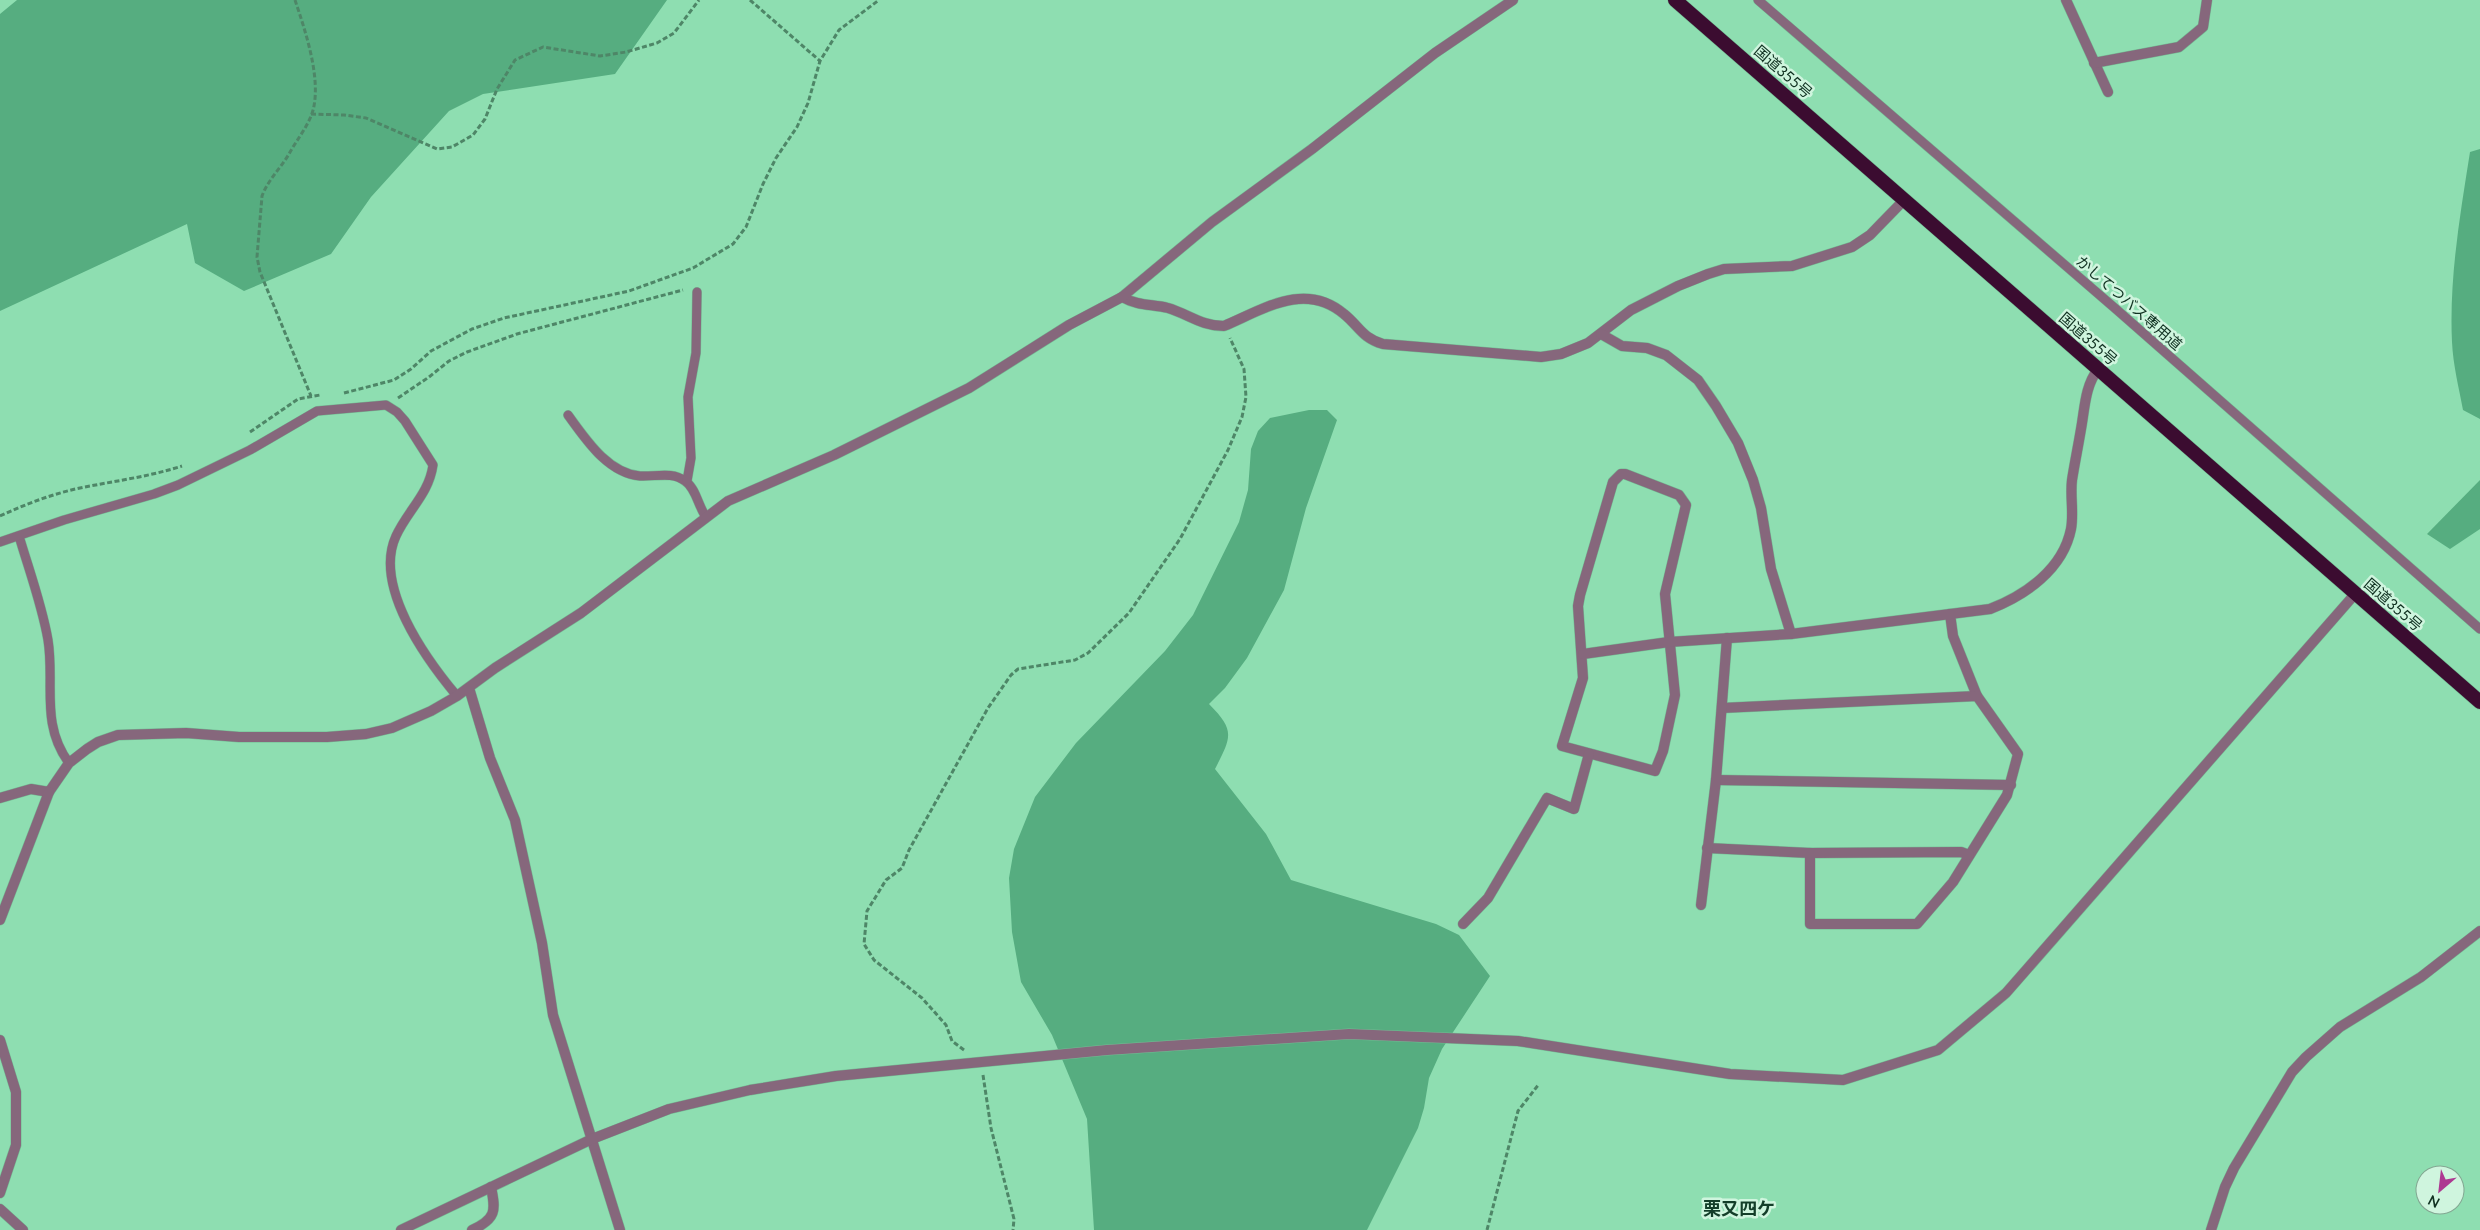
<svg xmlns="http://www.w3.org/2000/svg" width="2480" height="1230" font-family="Lato,'Noto Sans JP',sans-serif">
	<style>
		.forest { fill: #56ad80 }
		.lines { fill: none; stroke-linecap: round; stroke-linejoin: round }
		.service-casing { stroke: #75bb94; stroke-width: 10 }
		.minor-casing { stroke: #75bb94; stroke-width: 11 }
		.tertiary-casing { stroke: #75bb94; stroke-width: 11 }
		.trunk-casing { stroke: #75bb94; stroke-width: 15 }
		.path { stroke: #4e8667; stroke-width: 3; stroke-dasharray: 5 2.5; stroke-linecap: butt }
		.service { stroke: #86677c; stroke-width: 9 }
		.minor { stroke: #86677c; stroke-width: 10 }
		.tertiary { stroke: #86677c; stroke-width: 10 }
		.trunk { stroke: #3b0c30; stroke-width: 14 }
		.labels { text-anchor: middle; stroke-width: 5; stroke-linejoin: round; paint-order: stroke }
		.street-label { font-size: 15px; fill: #103121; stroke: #cff5de }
		.quarter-label { font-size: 18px; font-weight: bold; fill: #133e29; stroke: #cff5de }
	</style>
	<rect width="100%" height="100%" fill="#8edeb1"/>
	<g class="forest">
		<polygon points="17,0 667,0 615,74 483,94 449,111 371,197 331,254 244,291 195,263 187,224 0,311 0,14"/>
		<path d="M2480,149V419L2463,410C2459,388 2453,365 2452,342C2449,279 2460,215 2470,152Z"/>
		<path d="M1309,410H1327L1337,420L1306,508L1284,590L1247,658L1225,688L1209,704C1236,731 1231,737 1215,769L1266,834L1291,880L1436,924L1459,935L1490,976L1442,1049L1429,1078L1424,1108L1418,1128L1367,1230H1094L1087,1119L1052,1035L1021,982L1012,932L1009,878L1014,849L1035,797L1076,743L1165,651L1193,615L1239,522L1248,490L1251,449L1258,431L1270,418Z"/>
		<polygon points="2480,480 2480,529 2450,549 2427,534"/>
	</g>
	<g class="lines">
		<defs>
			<g id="service">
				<polyline points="1758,0 2117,310 2480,629"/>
				<path d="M568,415C585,438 607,473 640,476C655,477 672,471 685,481C696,488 698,506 706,517"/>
				<polyline points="687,481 691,458 688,397 696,353 697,292"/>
				<path d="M19,536C29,570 42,605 48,640C55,683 40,724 69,763"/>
				<path d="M0,542L64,520L154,494L178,485L250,450L317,411L386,405L397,412L405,421L433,465C429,494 408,510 396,536C373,586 426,659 457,696"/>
			</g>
			<g id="minor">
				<polyline points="2066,0 2108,92"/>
				<polyline points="2094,63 2179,47 2203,27 2207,0"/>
				<path d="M1122,297C1138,306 1151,304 1168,308C1188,314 1202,326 1224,326C1264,309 1305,281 1344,314C1359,326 1362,338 1383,344L1541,357L1561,354L1588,343L1631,310L1678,286L1708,274L1724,269L1792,266L1852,247L1870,235L1905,199"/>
				<polyline points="1601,334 1622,346 1647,348 1666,355 1698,380 1716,406 1738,443 1753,480 1761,508 1771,569 1791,634"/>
				<polygon points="1621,474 1625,474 1679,495 1686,505 1665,594 1675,695 1663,751 1655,771 1562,746 1583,678 1578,606 1580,595 1613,482"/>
				<polyline points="1950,614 1953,636 1977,696"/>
				<path d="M1583,654L1669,642L1791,634L1990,609C2026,595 2063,569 2071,529C2074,513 2070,496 2072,480C2075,461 2079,442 2082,423C2085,404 2086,385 2098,369"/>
				<polyline points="469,688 490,758 515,820 542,943 553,1015 620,1230"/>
				<polyline points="1722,708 1977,696 2018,754 2007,795 1953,882 1917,924 1810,924 1810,853"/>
				<polyline points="1716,780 2011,785"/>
				<polyline points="0,798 31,789 49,792 69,763 87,749 98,742 118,735 186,733 239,737 327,737 366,734 392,728 431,711 457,696 495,668 581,613 728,501 834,455 969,388 1069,325 1122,297 1212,222 1312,149 1435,53 1513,0"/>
				<polyline points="1707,848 1810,853 1961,852 1969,855"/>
				<polyline points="1701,905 1716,780 1727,638"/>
				<polyline points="0,920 49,792"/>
				<polyline points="1463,924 1488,898 1547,798 1574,809 1589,754"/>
				<polyline points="0,1040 16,1092 16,1145 0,1193"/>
				<polyline points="0,1209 23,1230"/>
				<path d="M472,1230C496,1219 496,1211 491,1187"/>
				<polyline points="2211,1230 2225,1187 2234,1168 2292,1072 2306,1057 2340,1027 2421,977 2480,931"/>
			</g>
			<polyline id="tertiary" points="401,1230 592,1139 669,1109 750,1090 836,1076 1107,1050 1349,1034 1518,1041 1730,1074 1843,1080 1938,1050 2006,993 2355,594"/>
			<polyline id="trunk" points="1675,0 2480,702"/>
		</defs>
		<use href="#service" class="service-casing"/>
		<use href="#minor" class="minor-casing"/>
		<use href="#tertiary" class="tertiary-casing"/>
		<use href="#trunk" class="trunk-casing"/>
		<g class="path">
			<path d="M295,0C305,30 320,74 314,106C311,123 297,139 289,154C280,169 268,180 262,196L257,257L260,272L311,396"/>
			<polyline points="750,0 820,61"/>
			<polyline points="311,114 344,115 366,118 437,149 452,147 473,135 485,119 497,89 515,60 543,47 600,56 626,52 657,43 674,33 699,0"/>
			<polyline points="344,393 394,380 411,369 431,351 472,329 504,318 629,291 693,268 733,244 746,227 763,184 776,158 797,127 808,103 820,61 839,30 879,0"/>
			<polyline points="398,398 429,377 449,361 467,352 517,334 683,290"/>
			<polyline points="250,432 298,399 320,395"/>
			<path d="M0,516C26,504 52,494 80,488C114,481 148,477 182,466"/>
			<polyline points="964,1050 952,1041 946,1025 922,998 874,960 864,944 867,911 886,880 902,868 909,850 988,708 1011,675 1018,669 1075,660 1088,653 1129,613 1180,539 1228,450 1242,417 1246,397 1244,369 1230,338"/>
			<polyline points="983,1075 991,1128 1014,1219 1013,1230"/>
			<polyline points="1487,1230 1518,1111 1539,1084"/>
		</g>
		<use href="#service" class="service"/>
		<use href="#minor" class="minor"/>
		<use href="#tertiary" class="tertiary"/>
		<use href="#trunk" class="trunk"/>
	</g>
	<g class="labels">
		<g class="street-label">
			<text transform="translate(1783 72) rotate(41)" y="5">国道355号</text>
			<text transform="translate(2129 303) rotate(41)" y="5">かしてつバス専用道</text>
			<text transform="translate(2088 339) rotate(41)" y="5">国道355号</text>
			<text transform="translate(2393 605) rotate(41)" y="5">国道355号</text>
		</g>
		<g class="quarter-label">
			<text x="1739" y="1215">栗又四ケ</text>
		</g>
	</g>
	<g transform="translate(2440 1190) rotate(208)"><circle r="24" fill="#cff5de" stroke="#83a792"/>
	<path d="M0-4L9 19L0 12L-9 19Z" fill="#ad3991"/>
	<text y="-8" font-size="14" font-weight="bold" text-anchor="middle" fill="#103121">N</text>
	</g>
</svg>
